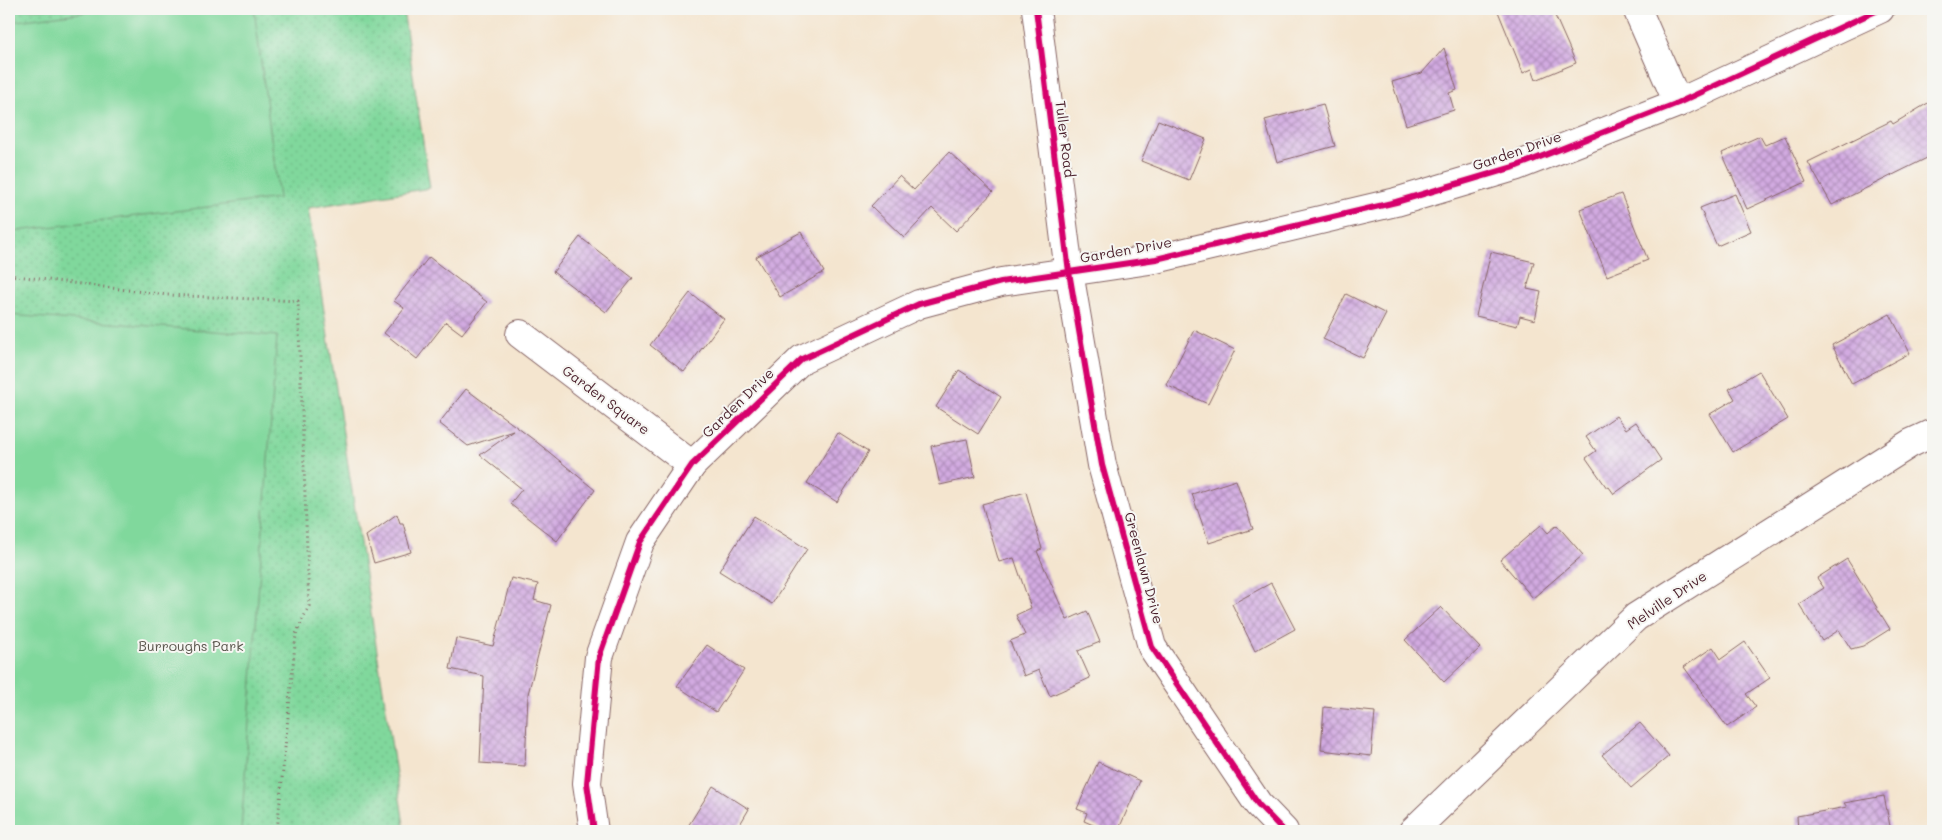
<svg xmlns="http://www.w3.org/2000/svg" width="1942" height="840" font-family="Mali,sans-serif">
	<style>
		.grass { fill: url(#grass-dots); stroke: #657c64 }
		.garden { fill: #80d89c; stroke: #657c64 }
		.building { fill: url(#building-cross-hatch) }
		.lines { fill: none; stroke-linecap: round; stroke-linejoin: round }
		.street-casing { stroke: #866464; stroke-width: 30 }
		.path { stroke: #866464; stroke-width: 3; stroke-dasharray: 1 4; stroke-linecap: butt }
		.street { stroke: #fff; stroke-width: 28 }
		.cycleway-casing { stroke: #f6f6f2; stroke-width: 9 }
		.cycleway { stroke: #d6006c; stroke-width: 6 }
		.labels { text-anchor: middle; stroke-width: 4; stroke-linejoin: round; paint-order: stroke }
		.street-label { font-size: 14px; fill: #4a1f2b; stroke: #f6f6f2 }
		.park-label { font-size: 14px; fill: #5a564d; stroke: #f6f6f2 }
	</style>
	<defs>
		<pattern id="grass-dots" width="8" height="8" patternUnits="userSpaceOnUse" patternTransform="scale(1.25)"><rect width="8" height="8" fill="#80d89c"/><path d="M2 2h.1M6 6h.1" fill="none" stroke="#70b987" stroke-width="1.8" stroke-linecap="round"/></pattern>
		<pattern id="building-cross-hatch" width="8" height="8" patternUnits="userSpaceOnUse" patternTransform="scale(1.25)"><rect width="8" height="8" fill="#d2aae1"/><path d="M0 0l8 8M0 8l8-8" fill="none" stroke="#ac8ab7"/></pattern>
	</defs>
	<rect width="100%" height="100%" fill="#f6f6f2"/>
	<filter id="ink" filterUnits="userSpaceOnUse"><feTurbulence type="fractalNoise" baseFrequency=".02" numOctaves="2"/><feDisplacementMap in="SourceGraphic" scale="10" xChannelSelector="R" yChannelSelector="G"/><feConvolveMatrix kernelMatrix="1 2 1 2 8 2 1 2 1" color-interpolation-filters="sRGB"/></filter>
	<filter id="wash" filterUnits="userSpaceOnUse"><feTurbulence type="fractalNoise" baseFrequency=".0096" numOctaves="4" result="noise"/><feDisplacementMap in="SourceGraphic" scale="20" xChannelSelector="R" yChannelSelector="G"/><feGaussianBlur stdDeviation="1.12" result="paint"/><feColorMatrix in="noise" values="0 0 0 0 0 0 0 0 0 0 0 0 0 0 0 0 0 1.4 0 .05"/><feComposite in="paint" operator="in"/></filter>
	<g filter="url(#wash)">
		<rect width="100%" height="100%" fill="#f4e5cf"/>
		<polygon class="grass" points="9,9 403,9 430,188 308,208 405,831 9,831"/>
		<g class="garden">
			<polygon points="111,9 254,9 279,198 9,232 9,22"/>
			<polygon points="9,315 277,336 241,831 9,831"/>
		</g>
		<g id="blocks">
			<g class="building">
				<polygon points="1497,9 1552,9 1576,63 1536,80 1532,69 1523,73"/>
				<polygon points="1444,48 1457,90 1449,93 1454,110 1406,125 1392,82 1422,73"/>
				<polygon points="1933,100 1933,155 1832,205 1808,162 1891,121 1893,124"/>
				<polygon points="1323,104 1335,146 1277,162 1265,120"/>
				<polygon points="1158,120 1206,139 1189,180 1141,161"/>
				<polygon points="1760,136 1765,145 1785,136 1806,182 1747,209 1722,153"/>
				<polygon points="949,152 993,192 956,231 932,208 904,238 871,206 899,176 914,190"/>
				<polygon points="1621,194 1648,260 1607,276 1580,209"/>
				<polygon points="1735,194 1751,231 1717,246 1700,208"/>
				<polygon points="801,232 824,272 780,297 756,257"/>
				<polygon points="580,237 633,278 606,312 553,272"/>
				<polygon points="1491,252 1534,262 1527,289 1541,292 1535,320 1520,316 1517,326 1476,316"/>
				<polygon points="429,257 487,302 462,334 446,322 417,359 384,333 404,308 394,301"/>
				<polygon points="690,293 724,319 684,372 650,345"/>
				<polygon points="1346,294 1386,314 1363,358 1323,339"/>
				<polygon points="1890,314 1910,353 1852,384 1832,345"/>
				<polygon points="1194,330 1235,350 1208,404 1166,385"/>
				<polygon points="959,370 1001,397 978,434 936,407"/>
				<polygon points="1759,371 1788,419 1733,452 1710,414 1735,399 1729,389"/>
				<polygon points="466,389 538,443 595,490 557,541 510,504 522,489 480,455 514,431 468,446 439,423"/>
				<polygon points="1616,416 1626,429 1636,422 1661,460 1614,494 1609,487 1607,488 1586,458 1596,451 1586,437"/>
				<polygon points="838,433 868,452 837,502 807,483"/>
				<polygon points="967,439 975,477 940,485 931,446"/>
				<polygon points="1236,480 1253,529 1209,543 1192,494"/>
				<polygon points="1026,492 1042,549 1037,551 1067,620 1087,611 1100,642 1078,651 1090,678 1050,696 1039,670 1024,676 1010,641 1025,635 1016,615 1031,608 1014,558 999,562 982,504"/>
				<polygon points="397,514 400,523 403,523 411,552 374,563 366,536"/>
				<polygon points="754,516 807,549 772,604 719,571"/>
				<polygon points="1541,525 1548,533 1557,525 1583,555 1533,598 1500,560"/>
				<polygon points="1847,559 1890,629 1863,646 1851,649 1839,630 1822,641 1799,604 1824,588 1817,578"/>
				<polygon points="511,578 538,584 534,600 551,605 528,694 525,766 480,763 484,676 450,669 456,638 493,646"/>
				<polygon points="1271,583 1295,629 1255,651 1232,604"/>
				<polygon points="1441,607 1480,648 1444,682 1405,640"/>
				<polygon points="1745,642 1770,678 1746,694 1756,707 1727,727 1684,667 1713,647 1721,659"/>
				<polygon points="707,645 744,670 716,712 677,686"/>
				<polygon points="1324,707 1375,712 1371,756 1321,750"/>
				<polygon points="1640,723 1669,756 1631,788 1602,755"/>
				<polygon points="1098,762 1140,781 1118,831 1107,831 1084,821 1087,813 1077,809"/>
				<polygon points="713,786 749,809 736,831 685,831"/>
				<polygon points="1884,796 1891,831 1798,831 1797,816 1847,807 1844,803"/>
			</g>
		</g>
	</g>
	<g filter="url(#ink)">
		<use href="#blocks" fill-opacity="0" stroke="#866464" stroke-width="1"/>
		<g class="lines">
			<defs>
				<g id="street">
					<polyline points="1036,9 1069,272 1102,465 1152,647 1258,804 1284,831"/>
					<polyline points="1637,9 1678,103"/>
					<polyline points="520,334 692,465"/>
					<polyline points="594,831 587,783 599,657 640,542 692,465 802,359 919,304 1001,282 1156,259 1396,202 1517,166 1678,103 1880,9"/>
					<polyline points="1413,831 1636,617 1911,443 1933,433"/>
				</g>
			</defs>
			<use href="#street" class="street-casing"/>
			<polyline class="path" points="9,275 167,295 298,301 309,606 296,634 277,831"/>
			<use href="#street" class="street"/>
			<defs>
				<g id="cycleway">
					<polyline points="1036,9 1069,272 1102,465 1152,647 1258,804 1284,831"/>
					<polyline points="594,831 587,783 599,657 640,542 692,465 802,359 919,304 1001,282 1156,259 1396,202 1517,166 1678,103 1880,9"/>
				</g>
			</defs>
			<use href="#cycleway" class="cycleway-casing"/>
			<use href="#cycleway" class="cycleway"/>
		</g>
	</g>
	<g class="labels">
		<g class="street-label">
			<text transform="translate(1065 139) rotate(83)" y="5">Tuller Road</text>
			<text transform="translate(1517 151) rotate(-19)" y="5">Garden Drive</text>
			<text transform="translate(1126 250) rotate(-10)" y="5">Garden Drive</text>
			<text transform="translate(606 400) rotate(37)" y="5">Garden Square</text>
			<text transform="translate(738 403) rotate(-44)" y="5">Garden Drive</text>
			<text transform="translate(1144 568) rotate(75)" y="5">Greenlawn Drive</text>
			<text transform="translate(1667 600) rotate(-34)" y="5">Melville Drive</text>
		</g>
		<g class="park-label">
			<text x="191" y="651">Burroughs Park</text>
		</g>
	</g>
	<rect width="1942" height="840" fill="none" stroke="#f6f6f2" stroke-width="30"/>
</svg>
